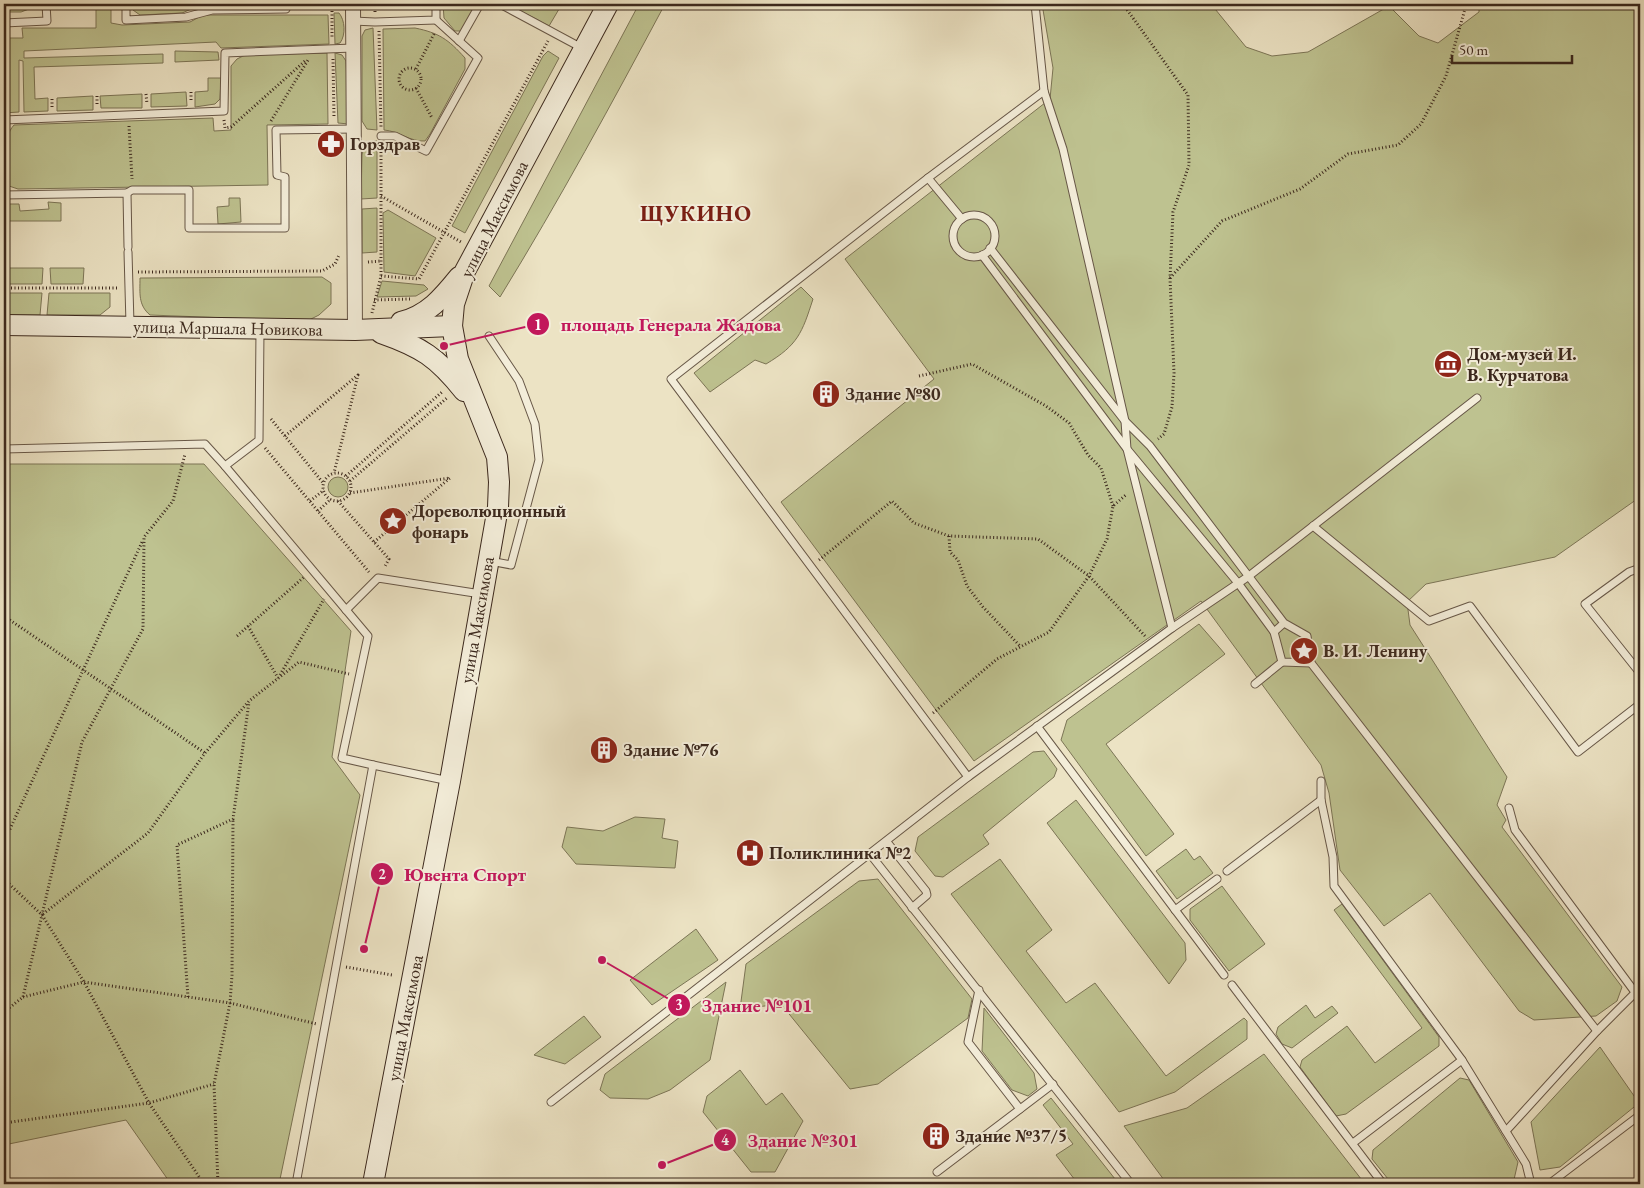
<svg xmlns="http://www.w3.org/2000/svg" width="1644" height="1188" font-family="'EB Garamond',serif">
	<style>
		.green { fill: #bec290; stroke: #7c7556 }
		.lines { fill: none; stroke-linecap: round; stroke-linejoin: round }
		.lane-casing { stroke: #675747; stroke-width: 9 }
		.street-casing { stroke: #675747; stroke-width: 16 }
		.secondary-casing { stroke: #3b281d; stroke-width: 22 }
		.path { stroke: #3b281d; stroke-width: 3; stroke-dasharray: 1 2.5; stroke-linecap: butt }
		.lane { stroke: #f3edd9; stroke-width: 7 }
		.street { stroke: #f3edd9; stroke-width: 14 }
		.secondary { stroke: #f3edd9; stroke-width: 20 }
		.labels { text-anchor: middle; stroke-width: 4; stroke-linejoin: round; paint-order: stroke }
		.poi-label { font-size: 18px; font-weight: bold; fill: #3b281d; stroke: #f3edd9; text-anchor: start }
		.street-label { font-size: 18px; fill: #3b281d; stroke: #f3edd9 }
		.district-label { font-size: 22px; font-weight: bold; letter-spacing: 1px; fill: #7a1f14; stroke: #f3edd9 }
		.leader { fill: none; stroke: #c2185b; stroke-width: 2 }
		.callout-dot { fill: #c2185b; stroke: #f3edd9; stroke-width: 2 }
		.mark-label { font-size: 15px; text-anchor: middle; font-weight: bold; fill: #fff }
		.callout-label { font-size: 19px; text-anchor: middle; font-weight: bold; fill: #c2185b; stroke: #f3edd9; stroke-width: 4; stroke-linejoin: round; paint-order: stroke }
	</style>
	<rect width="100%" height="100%" fill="#ece3c4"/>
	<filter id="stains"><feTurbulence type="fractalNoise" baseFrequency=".004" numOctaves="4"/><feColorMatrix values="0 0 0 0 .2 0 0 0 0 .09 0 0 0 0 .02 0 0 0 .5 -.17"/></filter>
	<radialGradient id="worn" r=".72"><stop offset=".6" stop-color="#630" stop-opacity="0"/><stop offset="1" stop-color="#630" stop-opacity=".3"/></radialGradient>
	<g class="green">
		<polygon points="4,4 31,4 29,9 21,12 4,12"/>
		<polygon points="96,4 111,4 111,23 122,25 190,22 203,15 328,15 329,44 221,48 216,42 24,51 24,58 163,54 163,63 34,67 35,99 48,98 48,111 24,112 23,61 19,60 19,112 4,113 4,61 7,61 7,38 23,38 22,28 96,28"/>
		<polygon points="129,4 203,4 182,13 140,15 133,10"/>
		<polygon points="443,4 476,4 461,31 455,31 444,18"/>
		<polygon points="508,4 562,4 549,26"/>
		<path d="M639,4H665C612,103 559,201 500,297L489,286Z"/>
		<polygon points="1042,4 1211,4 1246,47 1272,56 1308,52 1389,6 1419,36 1438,43 1479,12 1479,4 1640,4 1640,497 1555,557 1426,584 1407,602 1410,625 1507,777 1497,805 1506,820 1502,827 1622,987 1617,1001 1596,1016 1534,1020 1519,1011 1430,893 1384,926 1340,870 1329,793 1321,765 1201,601 974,761 781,502 934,379 845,259 1050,99 1053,68"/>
		<path d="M334,13H339C345,20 346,35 340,43L335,44Z"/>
		<polygon points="373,28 377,130 367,129 362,121 362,36 365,30"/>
		<path d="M415,28C439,33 448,39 465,58V69L430,134L425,141C410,142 399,131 384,130L383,29Z"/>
		<polygon points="175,51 218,52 219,60 175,62"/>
		<polygon points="548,51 559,58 465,233 452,226 543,56"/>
		<path d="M327,53L328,124L267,125L268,185L18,189L9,186C1,171 2,138 14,125L213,118L214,131L231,130V66L237,59L245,55Z"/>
		<polygon points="335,53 342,55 346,61 349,124 338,123"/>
		<polygon points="208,78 221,78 220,99 215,104 195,107 195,92 208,91"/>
		<polygon points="186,92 187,106 151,107 151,94"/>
		<polygon points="142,94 142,108 101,108 100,96"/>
		<polygon points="93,96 93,110 57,111 57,98"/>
		<polygon points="373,141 377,141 377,198 361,199 362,155 364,146"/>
		<polygon points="229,198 240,198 241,222 218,224 217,207 229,206"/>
		<polygon points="48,202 61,203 61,221 8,221 7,204 19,204 20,211 49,209"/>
		<polygon points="377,208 377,252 362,253 362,209"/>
		<polygon points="388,210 436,238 415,276 384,272 383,213"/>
		<polygon points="4,268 43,268 42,284 4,284"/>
		<polygon points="50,268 84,268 83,284 51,284"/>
		<path d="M322,277L331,283V304L319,315L307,321L150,315C138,305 140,293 140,278Z"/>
		<polygon points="382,281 424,285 428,289 416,296 377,297"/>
		<path d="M801,287L813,299C802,333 798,345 766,364L755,360L710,392L694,373Z"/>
		<polygon points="4,293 42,293 40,315 4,315"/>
		<polygon points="49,293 110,293 110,307 100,315 47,315"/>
		<polygon points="4,464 204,464 351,631 332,757 360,795 279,1184 171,1184 126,1120 4,1145"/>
		<circle cx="338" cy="487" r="10"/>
		<polygon points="1199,624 1225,654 1106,744 1174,834 1146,856 1061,740 1067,720"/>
		<polygon points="1044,751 1057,769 1054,777 983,835 989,844 943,877 935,876 915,851 918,837 1033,752"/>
		<polygon points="1076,800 1185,943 1186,960 1169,984 1047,823"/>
		<polygon points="635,817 665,819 662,838 678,841 675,868 576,864 562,847 567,827 603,831"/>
		<polygon points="1186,849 1194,860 1200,856 1213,873 1177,899 1156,871"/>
		<polygon points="1000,859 1052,930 1026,951 1066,1003 1095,983 1166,1076 1244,1018 1247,1021 1247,1039 1175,1092 1119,1112 951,894"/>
		<polygon points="878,879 972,999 968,1018 878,1084 850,1089 781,1004 740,1009 746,964 859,881"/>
		<polygon points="1222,886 1265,944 1229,971 1190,920 1190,909"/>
		<polygon points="1342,904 1439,1037 1439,1046 1346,1114 1336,1116 1300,1067 1302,1060 1347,1026 1375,1063 1422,1028 1334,910"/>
		<polygon points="696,929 718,960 652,1005 630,980"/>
		<polygon points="726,982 710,1060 670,1090 648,1099 610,1098 600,1090 605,1074"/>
		<polygon points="1306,1005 1315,1018 1332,1006 1338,1013 1292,1048 1282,1044 1276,1034 1278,1027"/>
		<polygon points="984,1008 1034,1073 1037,1089 1028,1096 1012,1090 982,1051"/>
		<polygon points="584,1016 601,1037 565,1064 534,1055"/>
		<polygon points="1600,1047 1639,1103 1560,1167 1540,1170 1531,1122"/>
		<polygon points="1264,1054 1365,1184 1167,1184 1124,1126 1187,1108"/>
		<polygon points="740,1070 766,1105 782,1093 803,1121 775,1172 751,1172 703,1112 707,1096"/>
		<polygon points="1460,1078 1469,1080 1518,1162 1513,1184 1392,1184 1372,1159 1373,1150"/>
		<polygon points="1051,1098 1119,1184 1078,1184 1056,1155 1073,1144 1043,1105"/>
	</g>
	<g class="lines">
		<defs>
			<g id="lane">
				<polyline points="126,4 126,20 186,17 212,10 286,9 286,4"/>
				<polyline points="500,4 582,48"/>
				<polyline points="353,21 375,22 436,20 436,4"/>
				<polyline points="4,23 47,21 46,4"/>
				<polyline points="459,41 480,4"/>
				<polyline points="4,120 224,111 225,53 353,48"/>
				<polyline points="381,136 395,136 426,151 478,58 436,20"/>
				<polyline points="928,178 962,219"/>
				<polyline points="127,193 132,190 189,190 189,228 285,228 285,177 277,175 276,130 355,129"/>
				<polyline points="4,195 127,193 128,247"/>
				<circle cx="974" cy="236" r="21"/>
				<polyline points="990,248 1125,421 1150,446 1284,623 1307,636 1311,663 1282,662 1274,632 1284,623"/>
				<polyline points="128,252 130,324"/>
				<polyline points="982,255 1127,449 1238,583 1274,632"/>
				<polyline points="260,330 259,440 225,466 368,636 342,758 373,765 296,1184"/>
				<polyline points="489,336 519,381 535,424 539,460 511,565 490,561"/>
				<polyline points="4,449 205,444 225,466"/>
				<polyline points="1313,526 1429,621 1470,606 1578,752 1640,704"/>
				<polyline points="1640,568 1629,572 1585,604 1640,673"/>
				<polyline points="346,610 378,578 481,594"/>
				<polyline points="1172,628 1249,576 1477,398"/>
				<polyline points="1311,663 1597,1031"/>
				<polyline points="1255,684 1282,662"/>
				<polyline points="1037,726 1224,975"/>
				<polyline points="373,765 449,781"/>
				<polyline points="968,777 671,379 928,178 1044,91"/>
				<polyline points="1321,781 1321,800 1333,857 1334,886 1462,1060 1526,1164 1531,1184"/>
				<polyline points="1509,808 1515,830 1640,999"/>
				<polyline points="887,842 926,891 927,895 912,908"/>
				<polyline points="870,854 1131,1184"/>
				<polyline points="1227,871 1321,800"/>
				<polyline points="1175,910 1217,879"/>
				<polyline points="1232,985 1383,1184"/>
				<polyline points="979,990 968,1042 1020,1109"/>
				<polyline points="551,1102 968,777 1172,628 1127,449 1125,421 1063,149 1044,91 1035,4"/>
				<polyline points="1506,1131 1597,1031 1635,993"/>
				<polyline points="1353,1143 1462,1060"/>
				<polyline points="937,1172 1053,1084"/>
				<polyline points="1549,1184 1640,1115"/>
			</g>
			<polyline id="street" points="353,4 355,330"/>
			<g id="secondary">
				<path d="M401,322C428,315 442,298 459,277"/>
				<polyline points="4,325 355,330 452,326"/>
				<path d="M381,333C421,347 437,357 464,391"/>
				<polyline points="373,1184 450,781 498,507 499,482 497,457 458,359 452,326 454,304 465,271 608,4"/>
			</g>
		</defs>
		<use href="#lane" class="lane-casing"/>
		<use href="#street" class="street-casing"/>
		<use href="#secondary" class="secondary-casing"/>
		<g class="path">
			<polyline points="332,4 332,38"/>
			<polyline points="375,4 375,13"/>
			<polyline points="1123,4 1188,95 1189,165 1173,212 1170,278 1174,373 1172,407 1164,434 1158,439"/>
			<polyline points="379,31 381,127"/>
			<polyline points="333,59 334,118"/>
			<circle cx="410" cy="79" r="11"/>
			<polyline points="416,69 435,32"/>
			<polyline points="416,88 432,118"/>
			<polyline points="191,92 191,102"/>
			<polyline points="146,94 147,104"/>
			<polyline points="97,96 97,106"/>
			<polyline points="52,107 52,98"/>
			<polyline points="224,120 225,128 231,127 305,61"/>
			<polyline points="271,121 308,60"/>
			<polyline points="129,126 132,179"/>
			<polyline points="381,196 461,242"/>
			<polyline points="368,262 381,261"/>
			<polyline points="138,272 322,271 335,264 339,255"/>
			<polyline points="381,276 419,279 548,41"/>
			<polyline points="1170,278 1222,221 1300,189 1348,154 1398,145 1421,124 1446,76 1465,9"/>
			<polyline points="4,288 118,288"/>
			<polyline points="374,300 410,299"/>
			<polyline points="372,313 381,276 381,146"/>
			<polyline points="919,376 972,364 1046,406 1069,423 1088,455 1101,468 1113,506"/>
			<polyline points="271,419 324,484"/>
			<polyline points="285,436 358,375 334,473"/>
			<polyline points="265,448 369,572"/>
			<circle cx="337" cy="487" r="14"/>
			<polyline points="346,476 442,392"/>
			<polyline points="350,481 448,397"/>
			<polyline points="350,493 450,478 374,542"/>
			<polyline points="310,501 324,490"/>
			<polyline points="338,501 389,559 384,568"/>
			<polyline points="318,511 331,499"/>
			<polyline points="949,536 950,552 958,560 967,586 983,607 1021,647"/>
			<polyline points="819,560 892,501 914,523 949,536 1038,539 1089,576 1145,636"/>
			<polyline points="4,616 205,753"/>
			<polyline points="248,626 278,678"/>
			<polyline points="237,636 304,577"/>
			<polyline points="280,675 324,599"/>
			<polyline points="933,713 997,659 1049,632 1089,576 1107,539 1113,506 1127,494"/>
			<polyline points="4,842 143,540"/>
			<polyline points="4,879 42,915 84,982 149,1103 204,1184"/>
			<polyline points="43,914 148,833 205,753 249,701 299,662 349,674"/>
			<polyline points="346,967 392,975"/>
			<polyline points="23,997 84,982 230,1003 317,1024"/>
			<polyline points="188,997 177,845 233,819 249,702"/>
			<polyline points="4,1012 23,997 82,742 143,629 144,537 173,501 185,454"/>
			<polyline points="4,1123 149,1103 214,1084"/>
			<polyline points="218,1184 214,1084 230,1003 232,975 233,819"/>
		</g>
		<use href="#lane" class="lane"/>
		<use href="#street" class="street"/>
		<use href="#secondary" class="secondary"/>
	</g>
	<defs>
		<symbol id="pharmacy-disc" viewBox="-11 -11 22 22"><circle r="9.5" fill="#8f2418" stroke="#f3edd9"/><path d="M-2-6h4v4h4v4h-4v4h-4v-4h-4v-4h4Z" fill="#fff"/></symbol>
		<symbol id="museum-disc" viewBox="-11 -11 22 22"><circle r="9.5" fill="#8f2418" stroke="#f3edd9"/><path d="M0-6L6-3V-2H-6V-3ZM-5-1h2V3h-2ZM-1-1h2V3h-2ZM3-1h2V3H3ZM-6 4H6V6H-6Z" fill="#fff"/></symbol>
		<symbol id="building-disc" viewBox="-11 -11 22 22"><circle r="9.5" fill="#8f2418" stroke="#f3edd9"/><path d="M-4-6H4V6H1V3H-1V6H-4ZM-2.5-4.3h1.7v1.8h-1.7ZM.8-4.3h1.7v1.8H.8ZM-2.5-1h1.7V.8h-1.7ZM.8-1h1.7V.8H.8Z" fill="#fff"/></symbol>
		<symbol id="sight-disc" viewBox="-11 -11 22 22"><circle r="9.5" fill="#8f2418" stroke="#f3edd9"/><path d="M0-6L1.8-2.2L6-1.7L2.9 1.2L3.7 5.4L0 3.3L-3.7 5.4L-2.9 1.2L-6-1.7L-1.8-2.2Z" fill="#fff"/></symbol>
		<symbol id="hospital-disc" viewBox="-11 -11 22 22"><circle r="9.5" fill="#8f2418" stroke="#f3edd9"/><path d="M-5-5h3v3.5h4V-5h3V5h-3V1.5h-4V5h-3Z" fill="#fff"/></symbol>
	</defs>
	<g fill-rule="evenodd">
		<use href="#pharmacy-disc" x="315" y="128" width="32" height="32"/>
		<use href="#museum-disc" x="1432" y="348" width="32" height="32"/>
		<use href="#building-disc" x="810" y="378" width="32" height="32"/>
		<use href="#sight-disc" x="377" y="505" width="32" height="32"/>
		<use href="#sight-disc" x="1288" y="635" width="32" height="32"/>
		<use href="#building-disc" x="588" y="734" width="32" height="32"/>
		<use href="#hospital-disc" x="734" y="837" width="32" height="32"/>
		<use href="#building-disc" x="920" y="1120" width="32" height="32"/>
	</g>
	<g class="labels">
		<g class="poi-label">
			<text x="350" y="150">Горздрав</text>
			<text x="1467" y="360">Дом-музей И.<tspan x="1467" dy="21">В. Курчатова</tspan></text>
			<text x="845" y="400">Здание №80</text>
			<text x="412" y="517">Дореволюционный<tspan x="412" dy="21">фонарь</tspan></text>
			<text x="1323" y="657">В. И. Ленину</text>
			<text x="623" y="756">Здание №76</text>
			<text x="769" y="859">Поликлиника №2</text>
			<text x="955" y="1142">Здание №37/5</text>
		</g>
		<g class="street-label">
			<text transform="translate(494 219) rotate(-63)" y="6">улица Максимова</text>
			<text transform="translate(228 328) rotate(1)" y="6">улица Маршала Новикова</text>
			<text transform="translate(477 620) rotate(-80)" y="6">улица Максимова</text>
			<text transform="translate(405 1018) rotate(-79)" y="6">улица Максимова</text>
		</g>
		<g class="district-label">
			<text x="696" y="221">ЩУКИНО</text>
		</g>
	</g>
	<path class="leader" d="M444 346L538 324M364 949L382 874M602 960L679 1005M662 1165L725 1140"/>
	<g class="callout-dot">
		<circle cx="444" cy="346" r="5"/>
		<circle cx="364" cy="949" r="5"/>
		<circle cx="602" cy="960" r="5"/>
		<circle cx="662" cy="1165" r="5"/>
		<circle cx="538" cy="324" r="12"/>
		<circle cx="382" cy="874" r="12"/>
		<circle cx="679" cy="1005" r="12"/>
		<circle cx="725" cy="1140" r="12"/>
	</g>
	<g class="mark-label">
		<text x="538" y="330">1</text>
		<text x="382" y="879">2</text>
		<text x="679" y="1010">3</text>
		<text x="725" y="1145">4</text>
	</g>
	<g class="callout-label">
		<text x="671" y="331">площадь Генерала Жадова</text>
		<text x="465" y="881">Ювента Спорт</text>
		<text x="757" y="1012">Здание №101</text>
		<text x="803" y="1147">Здание №301</text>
	</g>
	<rect width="1644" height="1188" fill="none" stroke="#ece3c4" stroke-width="20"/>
	<rect x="5" y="5" width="1634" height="1178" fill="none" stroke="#3b281d" stroke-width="2.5"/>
	<rect x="10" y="10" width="1624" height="1168" fill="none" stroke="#3b281d"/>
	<path d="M1452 55v8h120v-8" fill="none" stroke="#3b281d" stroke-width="2.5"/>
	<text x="1459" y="55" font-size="15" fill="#3b281d" stroke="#f3edd9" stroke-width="4" paint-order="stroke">50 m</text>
	<rect width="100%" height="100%" filter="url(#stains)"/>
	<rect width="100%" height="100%" fill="url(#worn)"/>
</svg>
